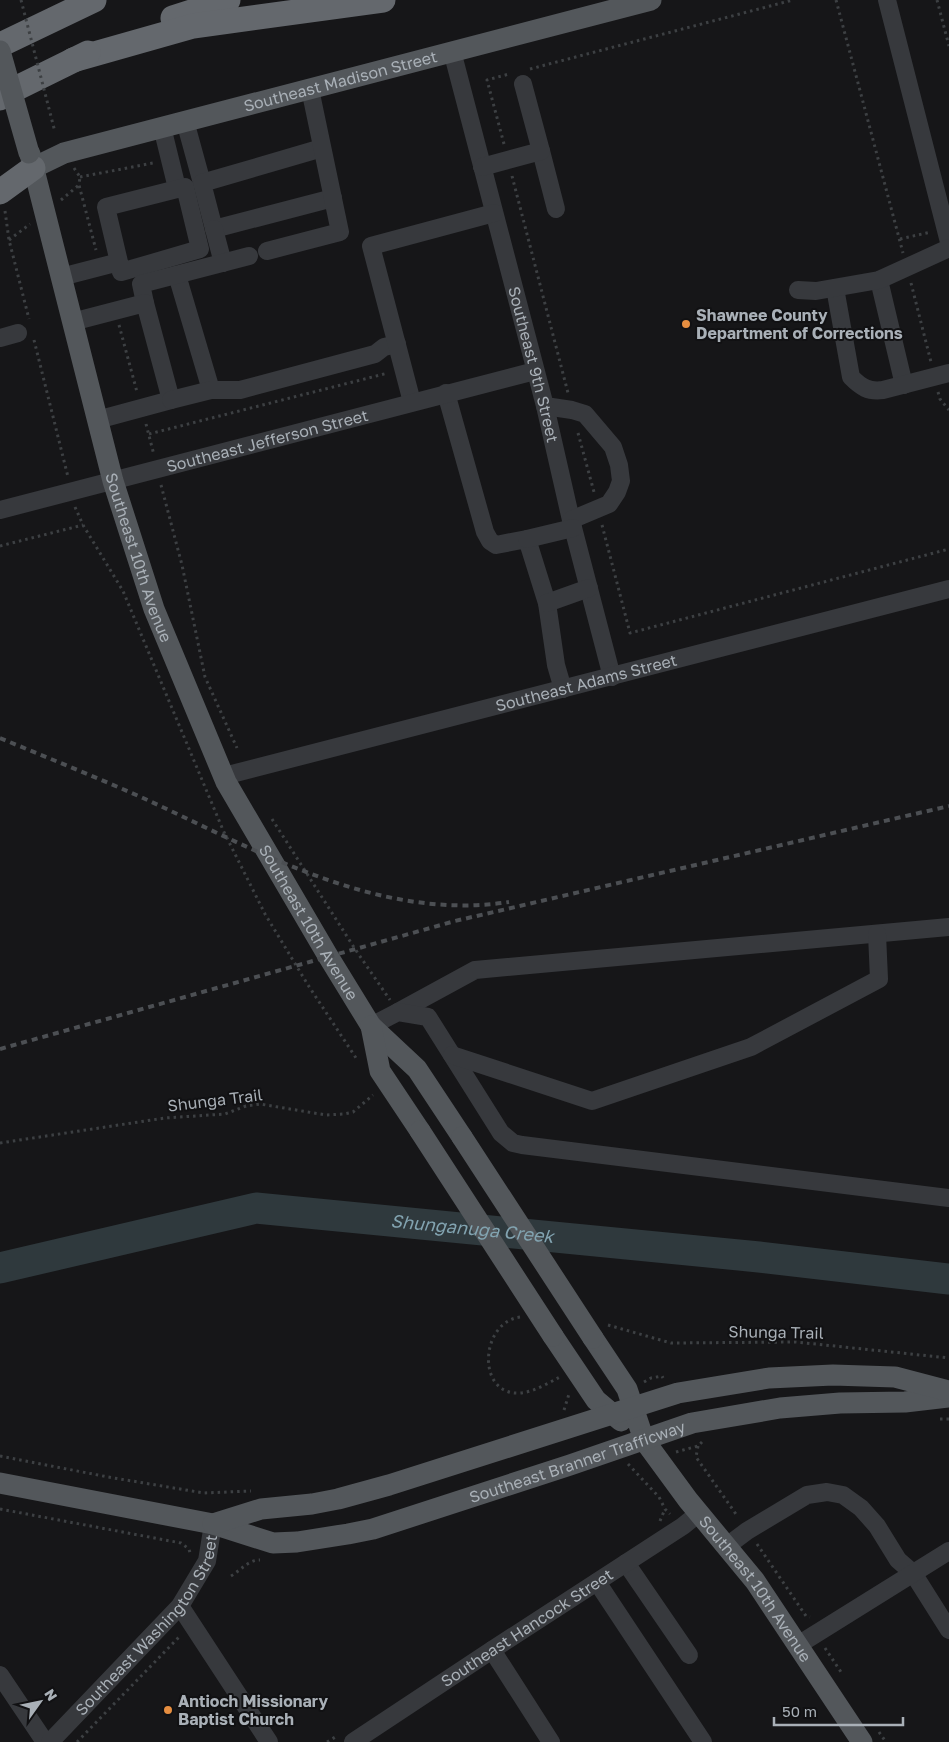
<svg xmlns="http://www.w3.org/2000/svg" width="949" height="1742" font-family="'Golos Text',sans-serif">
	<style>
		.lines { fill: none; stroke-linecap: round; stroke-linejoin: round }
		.river { stroke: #2f393d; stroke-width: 31 }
		.path { stroke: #3d4043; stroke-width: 3; stroke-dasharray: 2.5 4; stroke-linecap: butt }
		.minor { stroke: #37393d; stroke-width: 18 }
		.major { stroke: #53575b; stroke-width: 21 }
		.highway { stroke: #64686d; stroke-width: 25 }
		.rail { stroke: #4c4f53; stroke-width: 4; stroke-dasharray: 6 5; stroke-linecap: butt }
		.path-bridge { stroke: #3d4043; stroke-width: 3; stroke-dasharray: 2.5 4; stroke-linecap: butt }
		.major-bridge { stroke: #53575b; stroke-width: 21 }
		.poi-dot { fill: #e68e40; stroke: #111113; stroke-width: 2 }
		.labels { text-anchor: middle; stroke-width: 4; stroke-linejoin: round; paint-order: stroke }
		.street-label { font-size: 16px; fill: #a9b0b7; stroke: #111113 }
		.poi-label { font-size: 16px; font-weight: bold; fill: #a9b0b7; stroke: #111113; text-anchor: start }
		.water-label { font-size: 18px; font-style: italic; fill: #82a3b0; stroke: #111113 }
	</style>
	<rect width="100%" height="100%" fill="#161618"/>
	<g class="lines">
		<path class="river" id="s1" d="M0,1268L256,1208L759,1257L949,1279"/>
		<g class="path">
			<polyline points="836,0 903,253"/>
			<polyline points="937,0 949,46"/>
			<polyline points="530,69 793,0"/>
			<polyline points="504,144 487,80 509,74"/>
			<polyline points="74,168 80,177 79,185 96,250"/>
			<polyline points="512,176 568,393"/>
			<polyline points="80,177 153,163"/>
			<polyline points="61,200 79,185"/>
			<polyline points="5,211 9,240 29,319"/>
			<polyline points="900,239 931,232"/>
			<polyline points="9,240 30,224"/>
			<polyline points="911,283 931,362"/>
			<polyline points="119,325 137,392"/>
			<polyline points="34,340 68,477"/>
			<polyline points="938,392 940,399 949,410"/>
			<polyline points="146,424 154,455"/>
			<polyline points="578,433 594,492"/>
			<polyline points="149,434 388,373"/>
			<polyline points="161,485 182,565 205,677 237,748"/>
			<polyline points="75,507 83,525 123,591 223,830 265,914 308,985 358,1061"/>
			<polyline points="602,525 630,633 949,549"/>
			<polyline points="0,546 83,525"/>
			<polyline points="272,819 355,949 390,1000"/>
			<polyline points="0,1143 165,1118 225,1114 246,1106 260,1104 326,1115 344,1114 353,1112 373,1095"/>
			<path d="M520,1317C480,1322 476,1396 520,1393C534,1392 548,1383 560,1377"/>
			<polyline points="608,1325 671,1343 796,1342 949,1358"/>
			<polyline points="644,1382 651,1378 662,1376 663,1378"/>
			<polyline points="564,1410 569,1394"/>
			<polyline points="940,1419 949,1419"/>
			<polyline points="698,1446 696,1457 738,1517"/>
			<polyline points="676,1452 698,1446 704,1440"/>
			<polyline points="0,1456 108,1477 204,1493 251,1491"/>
			<polyline points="628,1464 659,1497 665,1509 670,1514"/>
			<polyline points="0,1509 181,1543 189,1549 190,1553"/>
			<polyline points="660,1521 665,1509"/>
			<polyline points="757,1544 806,1616 810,1617"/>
			<path d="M231,1576C241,1570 248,1560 260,1560"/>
			<polyline points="825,1648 841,1672"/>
			<polyline points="879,1732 886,1742"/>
			<polyline points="77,1742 181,1635"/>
			<polyline points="327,1742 337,1736"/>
		</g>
		<g class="minor">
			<polyline points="887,0 949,242"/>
			<path id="s2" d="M452,51L545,406L571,520L612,677"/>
			<polyline points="185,121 202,183"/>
			<polyline points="162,127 177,188"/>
			<polyline points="322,148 202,183 214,229 333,198"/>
			<polyline points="541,151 556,209"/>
			<polyline points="482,167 541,151 523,84"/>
			<polyline points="214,229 223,263"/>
			<polyline points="267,251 340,232 310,89"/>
			<polyline points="177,275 211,390"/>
			<polyline points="61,277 119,262 106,207 185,187 200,249 121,272 119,262"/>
			<polyline points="879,280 904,385"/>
			<path d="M835,288L851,377C861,387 868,392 883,390L949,373"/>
			<polyline points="798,290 816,291 879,280 949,248"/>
			<polyline points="145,303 141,284 249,256"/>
			<polyline points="72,322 145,303 171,400 97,420"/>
			<polyline points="0,338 18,333"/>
			<polyline points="446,393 485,532 490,541 496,545 527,539 547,603 556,665 563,689"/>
			<polyline points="171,400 211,390 240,390 375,354 384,347 397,344"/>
			<polyline points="412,402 371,246 494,213"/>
			<polyline points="545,406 572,410 585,414 613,447 619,465 621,481 617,492 609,504 571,520"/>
			<path id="s3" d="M0,510L535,371"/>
			<polyline points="527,539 573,528"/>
			<polyline points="547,603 589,588"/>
			<path id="s4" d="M224,776L949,589"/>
			<polyline points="398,1012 475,970 949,927"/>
			<polyline points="371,1026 398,1012 428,1017 501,1133 513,1143 522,1145 949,1198"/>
			<polyline points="452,1055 592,1101 751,1047 879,979 877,934"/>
			<polyline points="727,1546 747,1531 807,1495 827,1492 843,1495 861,1508 877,1526 898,1560 913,1573 949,1630"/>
			<polyline points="626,1563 689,1655"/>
			<polyline points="597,1582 703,1742"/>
			<polyline points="180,1606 269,1742"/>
			<polyline points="798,1645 949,1551"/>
			<polyline points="492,1650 551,1742"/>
			<polyline points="0,1675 45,1742"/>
			<path id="s5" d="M50,1742L180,1606L207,1561L213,1524"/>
			<path id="s6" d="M353,1742L492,1650L683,1526L699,1513"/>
		</g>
		<g class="major">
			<path id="s7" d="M30,154L113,481L154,609L226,782L328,956L371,1026L417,1069L462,1137"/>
			<path id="s8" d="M33,168L64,153L651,0"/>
			<polyline points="371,1026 380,1071 420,1131"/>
			<polyline points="553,1336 596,1400 621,1421"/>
			<path id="s9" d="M593,1338L627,1389L644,1440L688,1500L755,1581L862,1742"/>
			<path id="s10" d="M0,1483L213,1524L273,1543L297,1542L348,1534L373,1529L570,1465L692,1423L780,1408L840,1403L905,1402L949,1397"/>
			<polyline points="213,1524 261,1509 312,1504 338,1499 389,1485 678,1393 769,1378 833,1375 895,1377 949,1391"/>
		</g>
		<g class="highway">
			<polyline points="173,18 228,0"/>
			<polyline points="0,45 94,0"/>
			<polyline points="73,60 193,26 383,0"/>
			<polyline points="0,98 19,87 88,53"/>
			<polyline points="0,192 33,168"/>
		</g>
		<g class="rail">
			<path d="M0,738C48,758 96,777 143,798C257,850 378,922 509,902"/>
			<polyline points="0,1049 455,921 949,806"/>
		</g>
		<polyline class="path-bridge" points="21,0 55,132"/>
		<g class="major-bridge">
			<polyline points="0,51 29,153"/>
			<polyline points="420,1131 553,1336"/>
			<polyline points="462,1137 593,1338"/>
		</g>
	</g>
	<g class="poi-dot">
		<circle cx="686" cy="324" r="5"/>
		<circle cx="168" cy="1710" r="5"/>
	</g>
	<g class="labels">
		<g class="street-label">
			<text dy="6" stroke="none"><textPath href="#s8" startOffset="320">Southeast Madison Street</textPath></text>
			<text dy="6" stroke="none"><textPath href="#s2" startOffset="324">Southeast 9th Street</textPath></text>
			<text dy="6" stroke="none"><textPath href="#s3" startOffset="276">Southeast Jefferson Street</textPath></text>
			<text dy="6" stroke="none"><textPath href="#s7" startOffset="418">Southeast 10th Avenue</textPath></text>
			<text dy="6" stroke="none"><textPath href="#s4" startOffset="374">Southeast Adams Street</textPath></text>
			<text dy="6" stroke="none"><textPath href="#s7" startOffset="822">Southeast 10th Avenue</textPath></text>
			<text transform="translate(215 1100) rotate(-7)" y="6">Shunga Trail</text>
			<text transform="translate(776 1332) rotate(1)" y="6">Shunga Trail</text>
			<text dy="6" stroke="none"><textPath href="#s10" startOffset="596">Southeast Branner Trafficway</textPath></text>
			<text dy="6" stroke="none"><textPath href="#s9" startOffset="301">Southeast 10th Avenue</textPath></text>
			<text dy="6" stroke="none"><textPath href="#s5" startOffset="154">Southeast Washington Street</textPath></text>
			<text dy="6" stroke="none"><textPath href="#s6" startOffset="208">Southeast Hancock Street</textPath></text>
		</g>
		<g class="poi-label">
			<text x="696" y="321">Shawnee County<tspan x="696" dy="18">Department of Corrections</tspan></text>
			<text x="178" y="1707">Antioch Missionary<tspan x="178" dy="18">Baptist Church</tspan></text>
		</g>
		<g class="water-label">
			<text dy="6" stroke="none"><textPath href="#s1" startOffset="480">Shunganuga Creek</textPath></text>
		</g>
	</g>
	<g transform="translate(40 1702) rotate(57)" stroke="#111113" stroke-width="4" paint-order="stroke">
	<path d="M0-4L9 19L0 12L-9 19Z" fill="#a9b0b7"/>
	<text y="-8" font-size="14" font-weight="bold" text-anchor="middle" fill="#a9b0b7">N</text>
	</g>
	<path d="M774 1717v8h129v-8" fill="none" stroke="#a9b0b7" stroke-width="2.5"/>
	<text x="782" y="1717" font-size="15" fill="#a9b0b7" stroke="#111113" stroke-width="4" paint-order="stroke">50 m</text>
</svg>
